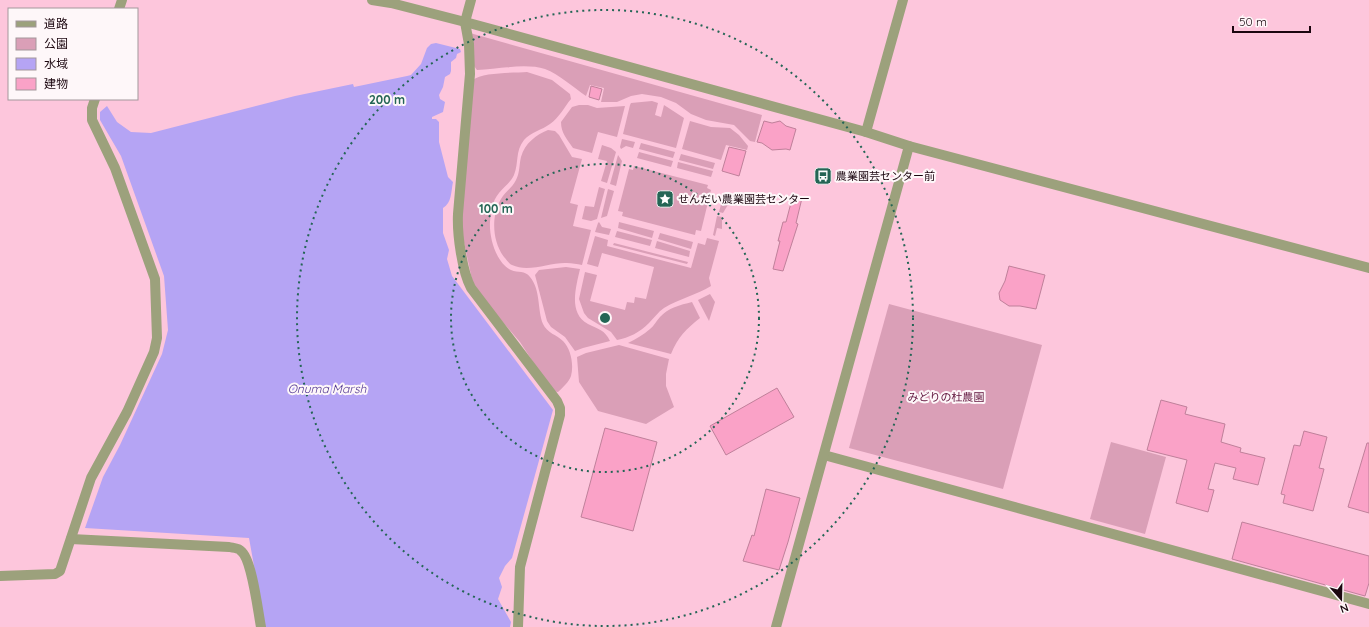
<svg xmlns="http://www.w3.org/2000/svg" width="1369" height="627" font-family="Quicksand,'Noto Sans JP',sans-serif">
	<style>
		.green { fill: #da9fb7 }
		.water { fill: #b5a4f4 }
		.building { fill: #faa2c7; stroke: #bf809a }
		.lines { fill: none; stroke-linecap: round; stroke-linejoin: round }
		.minor { stroke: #9ca17c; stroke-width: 10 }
		.ring { fill: none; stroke: #246555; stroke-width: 2; stroke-dasharray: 2 4 }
		.labels { text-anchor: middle; stroke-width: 4; stroke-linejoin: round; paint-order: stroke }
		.poi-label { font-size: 11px; fill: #1b060f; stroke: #fef7f9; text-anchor: start }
		.park-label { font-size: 11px; fill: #60143c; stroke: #fef7f9 }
		.water-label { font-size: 12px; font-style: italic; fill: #523792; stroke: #fef7f9 }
		.centre { fill: #246555; stroke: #fef7f9; stroke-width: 2 }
		.ring-label { font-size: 12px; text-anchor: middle; font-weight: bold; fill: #246555; stroke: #fef7f9; stroke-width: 4; stroke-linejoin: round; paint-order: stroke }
	</style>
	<rect width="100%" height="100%" fill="#fdc6dc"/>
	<g class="green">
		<path d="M470,33L762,115L755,142L750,141L734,125L706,120L691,114L676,103L661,97L642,94L631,96L617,102H601L604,88L590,85L586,96C574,88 559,74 545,69C526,63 497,69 477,70L474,66Z"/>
		<path d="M527,72L552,80L570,94L571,99C565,106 559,118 550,124C542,130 531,132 524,140C515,151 519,163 514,175C511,182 504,187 499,193C492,201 491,212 490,222C489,237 496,263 511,270C518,273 525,270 530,277C541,290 537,309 543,324C547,333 557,335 563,341C571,349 574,365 571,376C569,382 562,388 558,392L552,391L520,342L489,306L473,284L460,224L473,80C482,72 515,73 527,72Z"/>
		<polygon points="652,101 658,103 655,115 661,117 664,105 684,118 676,148 623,134 630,105 631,103"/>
		<path d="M579,105H588L597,108L625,106L617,137L598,132L592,153L573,148C567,139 561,133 561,122L572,107Z"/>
		<polygon points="690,121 711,127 730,128 739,135 748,146 747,150 726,145 721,160 682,149"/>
		<path d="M548,130L555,131L559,135L572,157L582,159L570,203L578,205L573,226L591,230L582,265C577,264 572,263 567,263C550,262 529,273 512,265C509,264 507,260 504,257C492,241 491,216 501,199C505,192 512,188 516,180C520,172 519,165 521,157C525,143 536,135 548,130Z"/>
		<polygon points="622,139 635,142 633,148 626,146 621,149 620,147"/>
		<polygon points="641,143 675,152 673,158 639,149"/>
		<polygon points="602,145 611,148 616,152 607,183 601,181 607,161 598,159"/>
		<polygon points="639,152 673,161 671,167 637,158"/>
		<polygon points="681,154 715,163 713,169 679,160"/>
		<polygon points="618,155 622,161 616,186 610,184"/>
		<polygon points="678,162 713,171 711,177 677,168"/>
		<polygon points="634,166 708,185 707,188 711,190 701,231 696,230 695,235 622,216 623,212 618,211 629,169 633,170"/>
		<circle cx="856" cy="176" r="5.5"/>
		<polygon points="599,187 605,189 597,219 591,221 582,219 585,206 594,207"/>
		<polygon points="608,189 614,191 607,216 601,218"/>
		<polygon points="724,193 734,196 732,204 729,203 723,213 719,212"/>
		<polygon points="717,216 722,217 722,229 717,228 715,236 713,235"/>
		<polygon points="599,222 602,227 611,229 609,235 595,232 598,223"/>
		<polygon points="619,222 654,231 652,238 618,228"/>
		<polygon points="617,231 652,240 650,246 615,237"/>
		<polygon points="660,233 693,242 691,249 658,239"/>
		<path d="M595,236L608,240L607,246L691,268L698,243L705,245L707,238L719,241L709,278L711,286C696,295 679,299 664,308C658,312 654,318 649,323C640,332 629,338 617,340L611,332L588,318L584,313L579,299L585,272L597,275L590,301L625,310L627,302L634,303L635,297L646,299L654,267L602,253L598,267L587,264Z"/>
		<polygon points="657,241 690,251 689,257 655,248"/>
		<polygon points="614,243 688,262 687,264 613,245"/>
		<path d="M566,267L580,269C576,287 568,313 588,324C598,329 605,330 610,341L583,348L575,351L565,337L551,327L547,321L535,275L539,270Z"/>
		<polygon points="710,294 715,302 709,321 698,300"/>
		<path d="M692,302L700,318C686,329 678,337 671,354L628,343C636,339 643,335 650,329C654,326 656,321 660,317C668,308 680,305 692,302Z"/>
		<polygon points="889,304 1042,345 1003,489 849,448"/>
		<polygon points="619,345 669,359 666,374 666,386 674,407 646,424 598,411 579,382 577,357 586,353"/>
		<polygon points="1111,442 1166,457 1145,534 1090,519"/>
	</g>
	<path class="water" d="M436,43L460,49L461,52L457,54L456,58L451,62V71L450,74L445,77L443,87L439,95L440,99L445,102L443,112L432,117V119H436L439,122V142L448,177L453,182C451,191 452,203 443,208V233L449,250L447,259L452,276L553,410L512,558L505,566L499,578L502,587L498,599L511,622L510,627H265L249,538L85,528L103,477L120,445L162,354L168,330L164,276L121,156L100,120V112L107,106L117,122L131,132L151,133L295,96L353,84L354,87L407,76L411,75L421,64L427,48L431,44Z"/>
	<g class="building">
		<polygon points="591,86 602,89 599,100 589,97"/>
		<polygon points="764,121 772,123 780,121 786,126 796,129 790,150 786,149 772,150 762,143 757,142"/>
		<polygon points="729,147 746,151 739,176 722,171"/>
		<polygon points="793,195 802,198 796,223 798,224 783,271 773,269 780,241 778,241 783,222 786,222"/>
		<polygon points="1009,266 1045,275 1036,309 1020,306 1009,306 1000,300 999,293 1005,281"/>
		<polygon points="777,388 794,417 726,455 710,426"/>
		<polygon points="1161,400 1187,407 1185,414 1225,424 1221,442 1241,448 1240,452 1265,458 1258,485 1233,479 1236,468 1215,463 1208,489 1214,490 1208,512 1176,503 1187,460 1147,450"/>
		<polygon points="605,428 657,442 633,531 581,517"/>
		<polygon points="1304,431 1327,437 1319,468 1324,469 1313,511 1283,503 1285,495 1281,494 1294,445 1300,446"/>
		<polygon points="1367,443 1369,443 1369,513 1348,507"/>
		<polygon points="766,489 800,498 788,542 779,570 743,561 752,535 754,536"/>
		<polygon points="1242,522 1369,556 1369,583 1365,596 1232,559"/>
	</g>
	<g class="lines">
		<g class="minor">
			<polyline points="372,0 391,3 469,23 866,132 909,146 1369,268"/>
			<path d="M471,0L465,22L469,44L470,74L458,214C457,234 462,271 471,288L557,401L560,408V415L520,567L518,627"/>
			<polyline points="119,9 122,0"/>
			<polyline points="866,132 903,0"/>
			<polyline points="824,455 1369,604"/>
			<path d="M71,539L229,547C233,548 239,548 241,551C252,559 258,612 261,627"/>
			<polyline points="0,576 55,574 60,571 91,478 127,412 154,352 157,338 155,279 115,168 92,120 92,108 95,99"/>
			<polyline points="776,627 909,146"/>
		</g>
	</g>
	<g class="ring">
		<circle cx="605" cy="318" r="154"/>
		<circle cx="605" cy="318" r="308"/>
	</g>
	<defs>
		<symbol id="bus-square" viewBox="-11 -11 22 22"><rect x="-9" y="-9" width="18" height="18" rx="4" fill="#246555" stroke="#fef7f9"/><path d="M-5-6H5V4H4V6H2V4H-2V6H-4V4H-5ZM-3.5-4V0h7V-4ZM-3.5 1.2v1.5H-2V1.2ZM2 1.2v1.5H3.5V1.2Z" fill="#fff"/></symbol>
		<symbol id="sight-square" viewBox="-11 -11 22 22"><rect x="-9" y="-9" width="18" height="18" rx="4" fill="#246555" stroke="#fef7f9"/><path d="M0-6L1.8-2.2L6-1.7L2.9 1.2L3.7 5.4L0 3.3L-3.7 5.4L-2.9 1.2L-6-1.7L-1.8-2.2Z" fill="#fff"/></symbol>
	</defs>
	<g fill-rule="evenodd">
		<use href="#bus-square" x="813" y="166" width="20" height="20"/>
		<use href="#sight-square" x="655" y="189" width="20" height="20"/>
	</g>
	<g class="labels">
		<g class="poi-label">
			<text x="836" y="180">農業園芸センター前</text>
			<text x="678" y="203">せんだい農業園芸センター</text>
		</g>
		<g class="park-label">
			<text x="946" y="401">みどりの杜農園</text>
		</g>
		<g class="water-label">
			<text x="327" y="393">Onuma Marsh</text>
		</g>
	</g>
	<circle cx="605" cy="318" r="6" class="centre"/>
	<g class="ring-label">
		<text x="387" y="104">200 m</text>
		<text x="496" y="213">100 m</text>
	</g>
	<rect x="8" y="8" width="130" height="92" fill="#fef7f9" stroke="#a3979b"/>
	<rect x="16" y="21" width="20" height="6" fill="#9ca17c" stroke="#a3979b"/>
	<text x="44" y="28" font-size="12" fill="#1b060f">道路</text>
	<rect x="16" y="38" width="20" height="12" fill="#da9fb7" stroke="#a3979b"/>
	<text x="44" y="48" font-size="12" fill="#1b060f">公園</text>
	<rect x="16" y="58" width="20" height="12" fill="#b5a4f4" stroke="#a3979b"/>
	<text x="44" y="68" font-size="12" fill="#1b060f">水域</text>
	<rect x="16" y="78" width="20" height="12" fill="#faa2c7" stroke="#a3979b"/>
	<text x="44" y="88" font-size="12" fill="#1b060f">建物</text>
	<g transform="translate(1341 599) rotate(160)" stroke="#fef7f9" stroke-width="3" paint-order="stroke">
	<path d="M0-3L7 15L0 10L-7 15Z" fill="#1b060f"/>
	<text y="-6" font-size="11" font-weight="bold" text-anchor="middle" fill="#1b060f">N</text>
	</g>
	<path d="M1233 26v6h77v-6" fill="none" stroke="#1b060f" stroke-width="2"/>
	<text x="1239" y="26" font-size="12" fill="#1b060f" stroke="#fef7f9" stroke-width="3" paint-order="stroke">50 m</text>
</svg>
